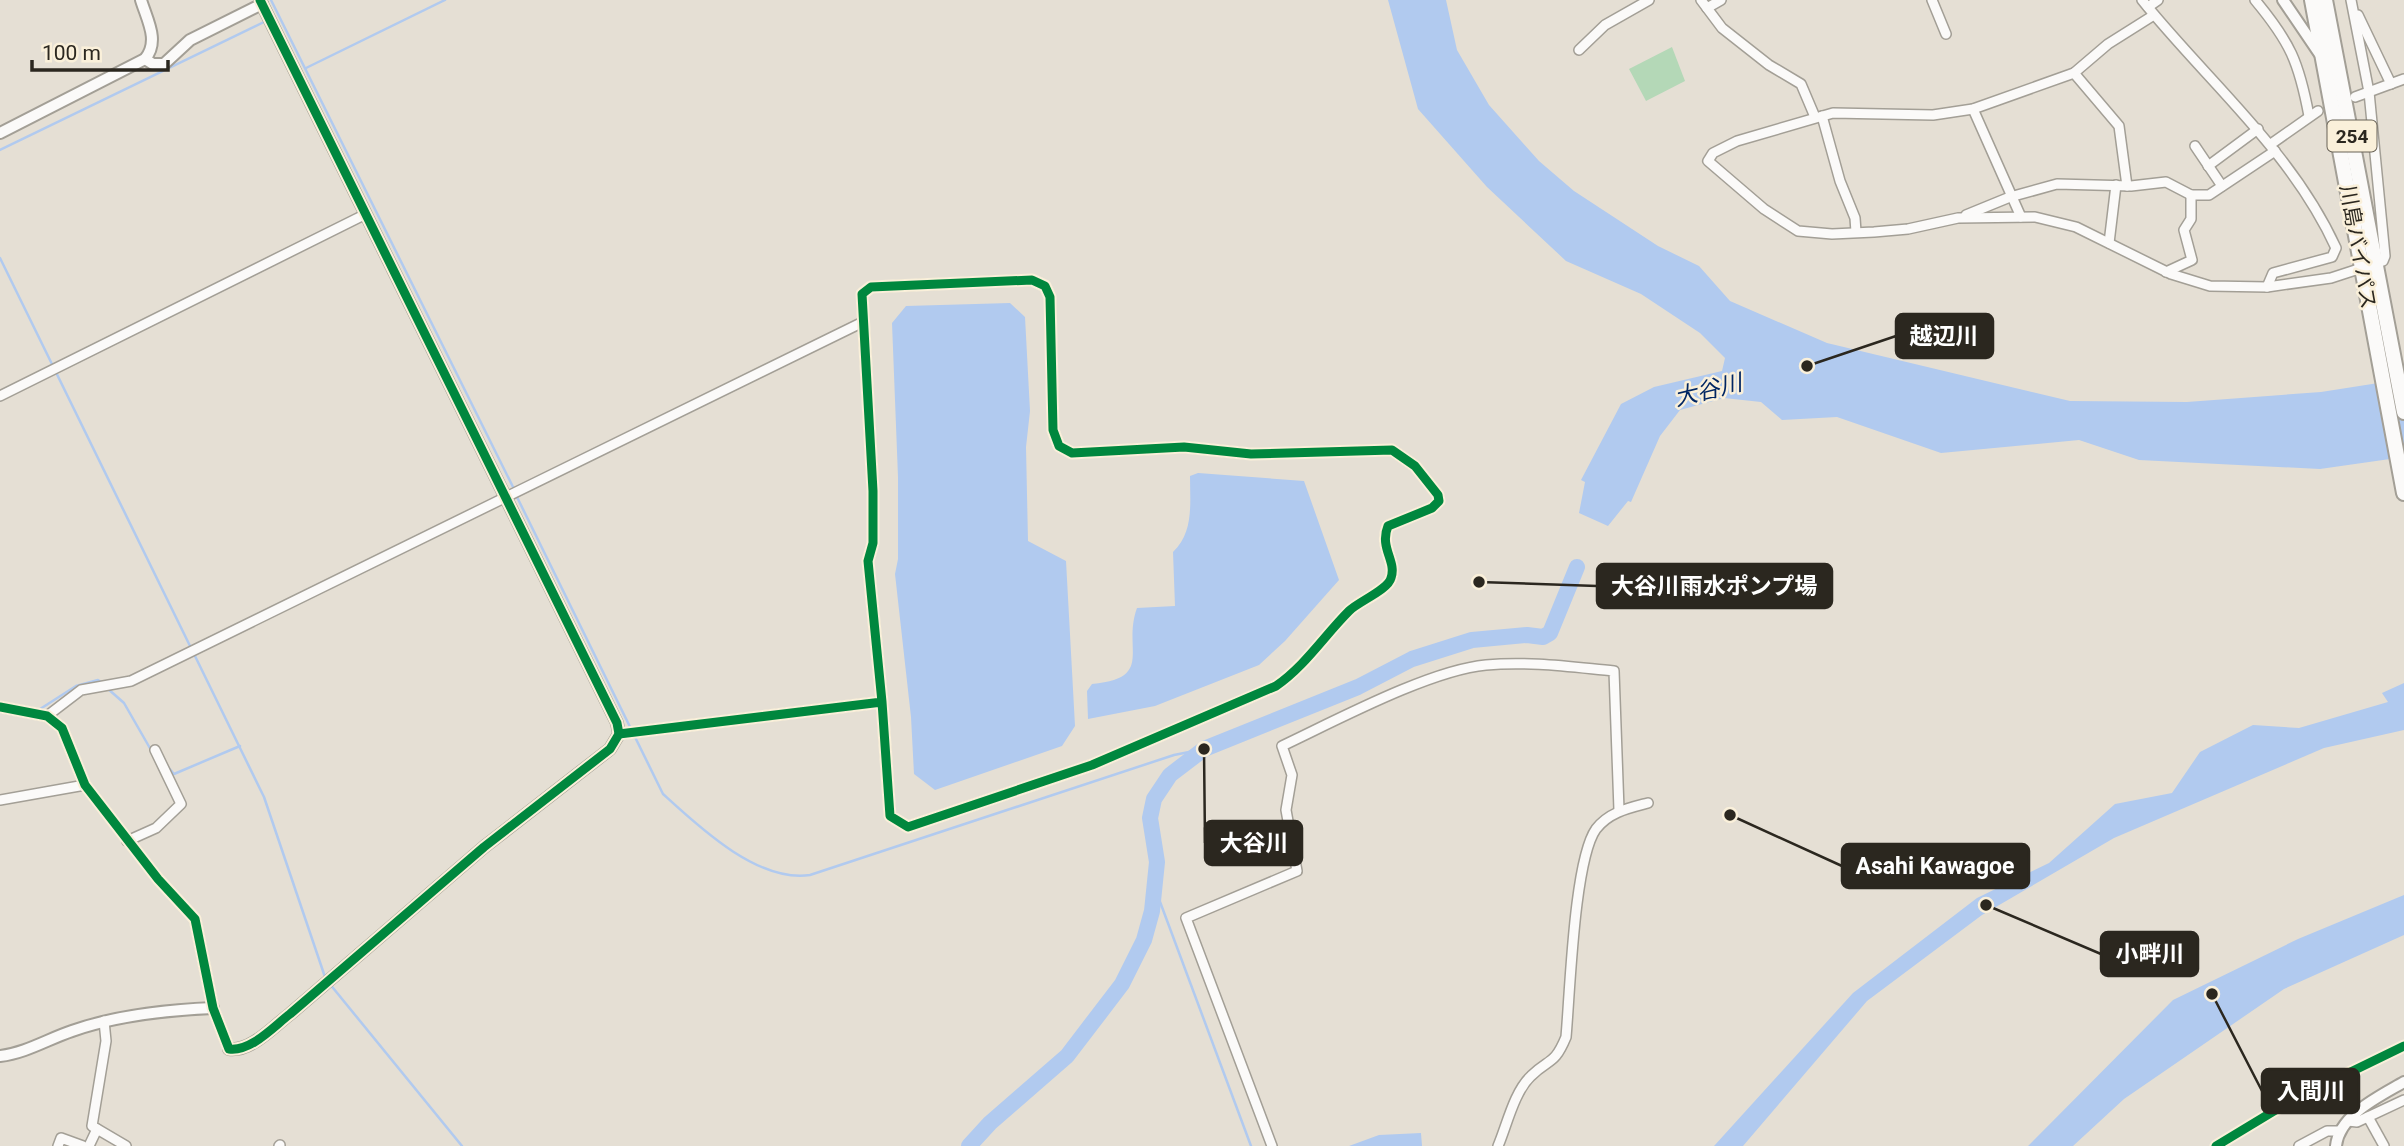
<svg xmlns="http://www.w3.org/2000/svg" width="2404" height="1146" font-family="Roboto,'Noto Sans JP',sans-serif">
<style>
.green{fill:#b4d8b7}
.water{fill:#b1caef}
.lines{fill:none;stroke-linecap:round;stroke-linejoin:round}
.stream{stroke:#b1caef;stroke-width:2.5}
.river{stroke:#b1caef;stroke-width:16}
.minor-casing{stroke:#a39f96;stroke-width:12}
.tertiary-casing{stroke:#a39f96;stroke-width:14}
.trunk-casing{stroke:#a39f96;stroke-width:18}
.minor{stroke:#fbfaf9;stroke-width:9}
.tertiary{stroke:#fbfaf9;stroke-width:10}
.trunk{stroke:#fbfaf9;stroke-width:14}
.cycleway-casing{stroke:#faf0da;stroke-width:13}
.cycleway{stroke:#00873e;stroke-width:9}
.labels{text-anchor:middle;stroke-width:5;stroke-linejoin:round;paint-order:stroke}
.shield{fill:#faf0da;stroke:#696357;stroke-width:2}
.shield-label{font-size:19px;font-weight:bold;fill:#2b271f}
.street-label{font-size:21px;fill:#2b271f;stroke:#faf0da}
.water-label{font-size:23px;font-style:italic;fill:#002663;stroke:#faf0da}
.leader{fill:none;stroke:#2b271f;stroke-width:2.5}
.callout-dot{fill:#2b271f;stroke:#faf0da;stroke-width:2.5}
.callout{fill:#2b271f;stroke:#2b271f;stroke-width:2.5}
.callout-label{font-size:23px;text-anchor:middle;font-weight:bold;fill:#fff}
</style>
<rect width="100%" height="100%" fill="#e5dfd4"/>
<polygon class="green" points="1672,47 1685,81 1646,101 1629,69"/>
<g class="water">
<polygon points="1388,0 1446,0 1457,50 1489,105 1539,161 1574,191 1658,246 1699,266 1730,301 1827,343 2070,401 2187,402 2321,392 2404,379 2404,457 2320,469 2139,460 2079,440 1941,453 1837,417 1782,420 1761,402 1724,398 1680,410 1660,436 1631,502 1628,501 1608,526 1579,513 1585,482 1581,480 1621,404 1654,387 1722,371 1725,358 1700,333 1641,294 1566,261 1487,187 1418,109"/>
<polygon points="1010,303 1025,317 1030,411 1026,447 1028,541 1066,561 1075,726 1062,746 935,790 914,774 911,717 895,574 898,559 898,477 892,323 906,306"/>
<path d="M1198 473 1304 481 1339 580 1285 641 1259 665 1155 706 1088 719 1087 691 1092 684C1155 678 1122 649 1137 608L1175 606 1173 552C1194 532 1190 504 1190 476Z"/>
<polygon points="2404,683 2404,730 2324,748 2114,838 1982,915 1867,1001 1743,1146 1714,1146 1853,993 1977,898 2049,863 2115,804 2172,793 2200,752 2253,725 2299,728 2388,702 2382,693"/>
<polygon points="2404,895 2404,935 2284,989 2124,1099 2073,1146 2028,1146 2173,1000 2298,939"/>
<polygon points="1421,1133 1422,1146 1349,1146 1379,1135"/>
</g>
<g class="lines">
<g class="stream">
<polyline points="271,0 514,489"/>
<polyline points="306,68 445,0"/>
<polyline points="0,150 266,21"/>
<polyline points="0,258 191,648"/>
<path d="M516 495 663 794C699 827 758 883 810 875L1174 755 1204 749"/>
<polyline points="194,654 264,797 325,977"/>
<polyline points="107,688 124,703 151,750"/>
<polyline points="37,711 76,686 98,680 102,683"/>
<polyline points="0,712 28,717"/>
<polyline points="168,767 174,774 240,746"/>
<polyline points="1156,891 1251,1146"/>
<polyline points="329,983 462,1146"/>
</g>
<polyline class="river" points="969,1146 990,1123 1067,1056 1122,984 1144,940 1152,911 1157,862 1150,818 1154,799 1170,775 1204,749 1358,687 1412,659 1472,640 1527,635 1543,637 1550,633 1577,567"/>
<defs>
<g id="minor">
<polyline points="1701,0 1722,28 1769,65 1801,84 1815,117"/>
<polyline points="1932,0 1946,34"/>
<path d="M2142 0C2208 82 2291 150 2336 248L2332 257 2273 273 2267 287"/>
<path d="M2255 0C2290 42 2299 62 2309 116"/>
<polyline points="2148,7 2158,0"/>
<polyline points="1707,8 1721,0"/>
<polyline points="2154,15 2108,44 2074,73 1973,109 1933,115 1833,113 1737,141 1713,153 1708,161 1764,209 1798,231 1832,234 1874,232 1908,229 1958,218 2035,217 2076,227 2171,274 2210,286 2267,287 2331,278 2383,261 2385,256 2369,92 2351,0"/>
<polyline points="2358,15 2391,84"/>
<polyline points="1579,50 1605,25 1649,0"/>
<polyline points="2074,73 2119,126 2127,186"/>
<polyline points="2355,97 2404,79"/>
<polyline points="1973,109 2021,217"/>
<polyline points="1822,116 1840,181 1855,218 1856,232"/>
<polyline points="2271,144 2318,111"/>
<polyline points="2195,146 2222,186"/>
<polyline points="2208,166 2258,129"/>
<polyline points="1966,215 2010,197 2057,184 2131,186 2166,182 2191,195 2209,195 2275,151"/>
<polyline points="2109,243 2116,185"/>
<polyline points="2166,272 2192,260 2184,230 2191,219 2191,195"/>
<polyline points="0,396 366,214"/>
<polyline points="0,707 47,716 62,728 85,785 158,879 195,919 213,1008 229,1049"/>
<polyline points="47,716 81,690 131,681 863,322"/>
<path d="M619 734 882 702 890 816 908 827 1092 765 1276 686C1305 666 1324 636 1349 611 1359 601 1388 590 1391 578 1397 561 1379 548 1388 526L1432 508 1439 501 1438 495 1415 466 1392 450 1251 454 1184 447 1072 453 1059 446 1053 430 1050 297 1045 286 1032 280 871 287 862 294 873 491V543L868 561 882 702"/>
<polyline points="0,800 85,785"/>
<polyline points="127,841 156,828 181,804 155,750"/>
<polyline points="104,1021 106,1041 92,1126 126,1146"/>
<polyline points="2368,1117 2384,1146"/>
<polyline points="2348,1121 2357,1122 2404,1100"/>
<polyline points="58,1146 61,1138 83,1146"/>
<polyline points="89,1146 97,1129"/>
<polyline points="279,1146 280,1145"/>
<path d="M1272 1146 1186 918 1297 871 1286 810 1292 775 1282 746C1335 721 1430 670 1486 665 1529 661 1571 667 1614 671L1619 810"/>
<path d="M1498 1146C1507 1125 1514 1092 1531 1076 1549 1058 1554 1066 1566 1037 1570 993 1574 860 1596 829 1609 812 1629 808 1648 803"/>
<polyline points="2299,1146 2327,1131 2340,1131"/>
</g>
<g id="tertiary">
<polyline points="2283,0 2319,53"/>
<polyline points="145,59 153,64 164,64 190,40 262,4"/>
<path d="M0 133 145 59C160 41 147 20 141 0"/>
<path d="M229 1049C251 1052 274 1026 290 1014L484 847 610 749 619 734 617 723 260 0"/>
<path d="M0 1056C26 1053 48 1039 72 1031 117 1015 166 1010 213 1008"/>
<path d="M2336 1146C2339 1115 2380 1096 2404 1082"/>
</g>
<g id="trunk">
<polyline points="2312,0 2404,493"/>
<polyline points="2325,0 2404,412"/>
</g>
</defs>
<use href="#minor" class="minor-casing"/>
<use href="#tertiary" class="tertiary-casing"/>
<use href="#trunk" class="trunk-casing"/>
<use href="#minor" class="minor"/>
<use href="#tertiary" class="tertiary"/>
<use href="#trunk" class="trunk"/>
<defs>
<g id="cycleway">
<path d="M0 707 47 716 62 728 85 785 158 879 195 919 213 1008 229 1049C251 1052 274 1026 290 1014L484 847 610 749 619 734 617 723 260 0"/>
<path d="M619 734 882 702 890 816 908 827 1092 765 1276 686C1305 666 1324 636 1349 611 1359 601 1388 590 1391 578 1397 561 1379 548 1388 526L1432 508 1439 501 1438 495 1415 466 1392 450 1251 454 1184 447 1072 453 1059 446 1053 430 1050 297 1045 286 1032 280 871 287 862 294 873 491V543L868 561 882 702"/>
<polyline points="2216,1146 2287,1103 2404,1046"/>
</g>
</defs>
<use href="#cycleway" class="cycleway-casing"/>
<use href="#cycleway" class="cycleway"/>
</g>
<g class="labels">
<rect class="shield" x="2327.5" y="120.5" width="49" height="31" rx="5"/>
<g class="shield-label">
<text x="2352" y="143">254</text>
</g>
<g class="street-label">
<text transform="translate(2358 247) rotate(80)" y="7">川島バイパス</text>
</g>
<g class="water-label">
<text transform="translate(1708 390) rotate(-14)" y="8">大谷川</text>
</g>
</g>
<path class="leader" d="M1807 366L1896 336M1479 582L1597 586M1204 749L1205 843M1730 815L1842 866M1986 905L2101 954M2212 994L2262 1091"/>
<g class="callout-dot">
<circle cx="1807" cy="366" r="7"/>
<circle cx="1479" cy="582" r="7"/>
<circle cx="1204" cy="749" r="7"/>
<circle cx="1730" cy="815" r="7"/>
<circle cx="1986" cy="905" r="7"/>
<circle cx="2212" cy="994" r="7"/>
</g>
<g class="callout">
<rect x="1896" y="314" width="97" height="44" rx="7"/>
<rect x="1597" y="564" width="235" height="44" rx="7"/>
<rect x="1205" y="821" width="97" height="44" rx="7"/>
<rect x="1842" y="844" width="187" height="44" rx="7"/>
<rect x="2101" y="932" width="97" height="44" rx="7"/>
<rect x="2262" y="1069" width="97" height="44" rx="7"/>
</g>
<g class="callout-label">
<text x="1944" y="344">越辺川</text>
<text x="1714" y="594">大谷川雨水ポンプ場</text>
<text x="1254" y="851">大谷川</text>
<text x="1935" y="874">Asahi Kawagoe</text>
<text x="2150" y="962">小畔川</text>
<text x="2311" y="1099">入間川</text>
</g>
<path d="M32 60v10h136v-10" fill="none" stroke="#2b271f" stroke-width="3.5"/>
<text x="42" y="60" font-size="21" fill="#2b271f" stroke="#faf0da" stroke-width="5" paint-order="stroke">100 m</text>
</svg>
